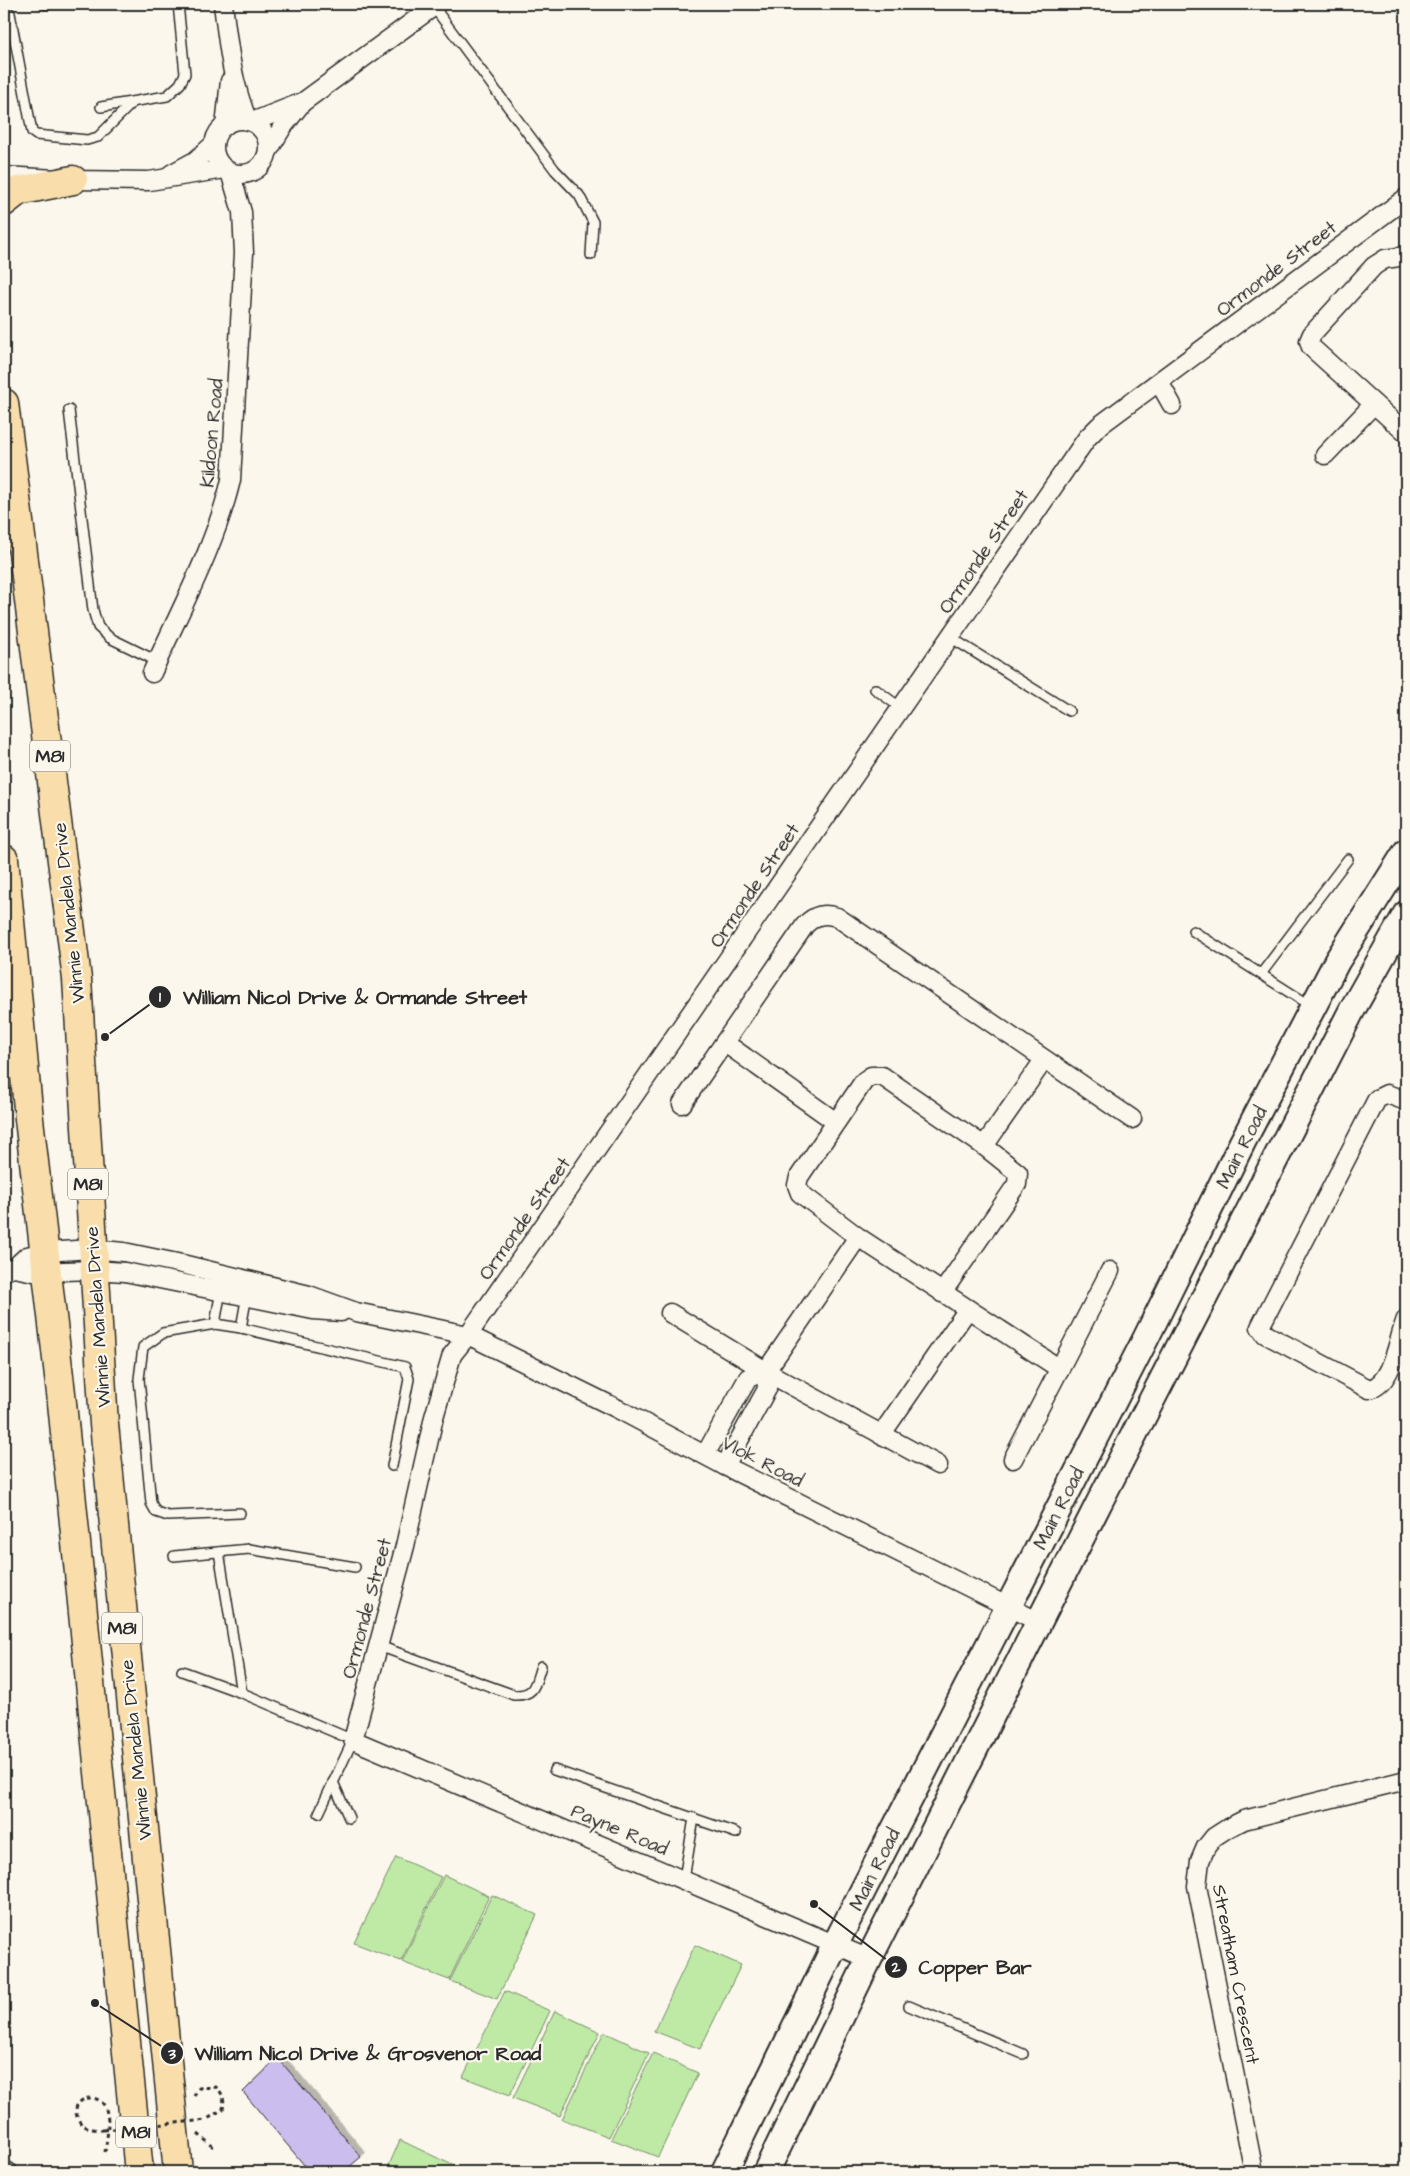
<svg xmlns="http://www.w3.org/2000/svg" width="1410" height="2176" font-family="'Architects Daughter',sans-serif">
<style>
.green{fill:#bfeaa6;stroke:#758a68}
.building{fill:#cbbdee;stroke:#2b2b2b;filter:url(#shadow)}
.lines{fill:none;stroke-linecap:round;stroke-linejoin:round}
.lane-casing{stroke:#2b2b2b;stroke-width:12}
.street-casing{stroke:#2b2b2b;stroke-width:21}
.secondary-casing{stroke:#2b2b2b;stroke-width:29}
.primary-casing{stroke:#2b2b2b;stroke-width:31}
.path{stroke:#2b2b2b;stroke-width:3;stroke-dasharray:4 4;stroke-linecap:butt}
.lane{stroke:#fbf7ec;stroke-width:9}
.street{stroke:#fbf7ec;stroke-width:18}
.secondary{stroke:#fbf7ec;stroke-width:25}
.primary{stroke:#f9deab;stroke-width:28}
.path-bridge{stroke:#2b2b2b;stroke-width:3;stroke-dasharray:4 4;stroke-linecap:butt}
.labels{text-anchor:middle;stroke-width:4.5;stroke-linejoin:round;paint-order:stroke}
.shield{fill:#fbf7ec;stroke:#696865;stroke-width:1}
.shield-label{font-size:18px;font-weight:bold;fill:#2b2b2b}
.street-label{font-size:19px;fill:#2b2b2b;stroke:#fbf7ec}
.leader{fill:none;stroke:#2b2b2b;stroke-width:2}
.callout-dot{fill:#2b2b2b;stroke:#fbf7ec;stroke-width:2}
.mark-label{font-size:15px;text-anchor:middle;font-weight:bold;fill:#fff}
.callout-label{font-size:20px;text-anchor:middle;font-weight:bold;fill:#2b2b2b;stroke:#fbf7ec;stroke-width:4.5;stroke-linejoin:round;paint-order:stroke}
</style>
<defs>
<filter id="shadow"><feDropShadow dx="4.5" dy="-4.5" stdDeviation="0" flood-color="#0004"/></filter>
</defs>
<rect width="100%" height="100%" fill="#fbf7ec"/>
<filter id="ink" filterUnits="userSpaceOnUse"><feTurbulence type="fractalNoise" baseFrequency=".02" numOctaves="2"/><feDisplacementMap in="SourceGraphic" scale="10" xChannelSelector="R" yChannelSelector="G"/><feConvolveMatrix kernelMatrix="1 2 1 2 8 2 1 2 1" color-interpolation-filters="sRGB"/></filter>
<g filter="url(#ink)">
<g class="green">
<polygon points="396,1857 441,1877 401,1961 354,1943"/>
<polygon points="444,1875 489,1896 449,1980 402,1962"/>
<polygon points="492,1895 537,1915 497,1999 450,1981"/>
<polygon points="695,1945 741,1965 700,2049 654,2031"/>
<polygon points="505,1991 550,2011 510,2095 463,2077"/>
<polygon points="555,2011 600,2032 560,2116 513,2098"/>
<polygon points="604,2032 649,2053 609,2137 562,2119"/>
<polygon points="653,2053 698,2073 658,2157 611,2139"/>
<polygon points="400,2140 467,2172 386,2172"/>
</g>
<polygon class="building" points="278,2058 361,2157 343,2172 310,2172 243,2092"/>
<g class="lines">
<defs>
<g id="lane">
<polyline points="44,4 50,4"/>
<polyline points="433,6 555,170 579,195 593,222 591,255"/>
<polyline points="10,13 32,132 36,135 87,140 98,137 133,102"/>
<polyline points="101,107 167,96 180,84 185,74 178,4"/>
<polyline points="69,410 93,610 98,627 110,638 157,661"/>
<polyline points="950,637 1069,711"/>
<polyline points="875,689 901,708"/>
<polyline points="1193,931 1311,1006"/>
<polyline points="1261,974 1348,859"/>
<polyline points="215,1324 221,1290"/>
<polyline points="241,1328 247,1295"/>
<polyline points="240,1513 168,1516 156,1512 151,1503 139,1379 143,1347 163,1333 215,1324 241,1328 405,1367 409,1379 392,1466"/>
<polyline points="219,1552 242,1693"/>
<polyline points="174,1556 249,1549 355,1567"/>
<path d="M379 1646 514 1695C536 1696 535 1683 541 1666"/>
<polyline points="182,1671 242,1693 353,1740 319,1813"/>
<polyline points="554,1770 736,1833"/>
<polyline points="333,1782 349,1818"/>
<polyline points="684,1879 694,1818"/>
<polyline points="909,2006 1023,2054"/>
</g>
<g id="street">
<path d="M223 4C228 44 232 83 248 121"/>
<circle cx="241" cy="147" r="27"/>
<polyline points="252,122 303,102 437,4"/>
<polyline points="225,126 230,81"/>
<polyline points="268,151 282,128 301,104"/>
<polyline points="171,174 195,161 214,144"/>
<polyline points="4,176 73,180 149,181 225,169"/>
<polyline points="1406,256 1385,259 1374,266 1312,334 1309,341 1311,347 1406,433"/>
<polyline points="1159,382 1172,405"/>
<polyline points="1325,455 1374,404"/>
<path d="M152 673C180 610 215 547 231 480L244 253 242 212 230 172"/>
<polyline points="725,1043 836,1122"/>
<path d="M1406 1101 1387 1094 1377 1099 1260 1327 1265 1334 1369 1389C1393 1385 1398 1338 1406 1319"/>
<path d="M682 1104 805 925C815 915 823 913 837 917L1132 1119"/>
<polyline points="984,1146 1044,1060"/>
<polyline points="14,1268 27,1256 45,1252 92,1249 124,1252 182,1264 309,1295 356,1312 468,1335 618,1409 725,1466 1039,1622"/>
<polyline points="7,1270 14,1268 34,1272 94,1270 125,1272 313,1310 341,1312"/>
<polyline points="942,1293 1017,1184 1018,1173 984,1146 882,1076 871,1076 864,1081 799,1177 797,1185 800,1193 858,1237 1060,1369"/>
<polyline points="670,1313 774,1376 938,1465"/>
<polyline points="881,1435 968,1309"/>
<polyline points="705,1455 748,1378 766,1371 858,1237"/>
<polyline points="1013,1459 1110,1271"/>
<polyline points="725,1466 767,1389 766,1371"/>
<polyline points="869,1959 353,1740 405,1546 434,1417 452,1355 468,1335 635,1094 1087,438 1099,426 1406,198"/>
<polyline points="4,2170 8,2172"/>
<polyline points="1254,2172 1197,1886 1200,1861 1206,1847 1214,1837 1228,1828 1244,1820 1406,1780"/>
</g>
<g id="secondary">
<polyline points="724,2172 836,1943 1146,1338 1242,1143 1337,961 1406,852"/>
<polyline points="766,2172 869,1959 1101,1499 1352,1010 1406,914"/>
</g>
<g id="primary">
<polyline points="4,202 18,191 73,180"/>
<polyline points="4,403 77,979 104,1424 178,2172"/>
<polyline points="4,859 29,1119 61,1393 139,2172"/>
</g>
</defs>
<use href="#lane" class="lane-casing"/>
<use href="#street" class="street-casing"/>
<use href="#secondary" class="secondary-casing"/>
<use href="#primary" class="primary-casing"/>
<g class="path">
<path d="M194 2096 199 2088 216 2087C223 2094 225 2099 223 2109L206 2120"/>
<path d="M104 2130C90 2130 76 2126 76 2110 76 2106 78 2103 81 2101 85 2098 88 2098 92 2098 115 2100 107 2137 105 2152"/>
<polyline points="198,2134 216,2149"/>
</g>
<use href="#lane" class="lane"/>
<use href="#street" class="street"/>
<use href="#secondary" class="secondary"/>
<use href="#primary" class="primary"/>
<polyline class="path-bridge" points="104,2130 206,2120"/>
</g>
</g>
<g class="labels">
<g class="shield">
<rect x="30" y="740.5" width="40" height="31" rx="4"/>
<rect x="68" y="1168.5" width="40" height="31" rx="4"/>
<rect x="102" y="1612.5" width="40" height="31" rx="4"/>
<rect x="116" y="2116.5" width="40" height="31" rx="4"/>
</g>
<g class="shield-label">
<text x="50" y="762">M81</text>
<text x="88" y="1190">M81</text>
<text x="122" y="1634">M81</text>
<text x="136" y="2138">M81</text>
</g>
<g class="street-label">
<text transform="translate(1276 268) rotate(-37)" y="7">Ormonde Street</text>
<text transform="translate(211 433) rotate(-85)" y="7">Kildoon Road</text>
<text transform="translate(983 551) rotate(-56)" y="7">Ormonde Street</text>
<text transform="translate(754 885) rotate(-56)" y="7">Ormonde Street</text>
<text transform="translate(68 913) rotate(-96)" y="7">Winnie Mandela Drive</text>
<text transform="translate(1241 1147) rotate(-63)" y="7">Main Road</text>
<text transform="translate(524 1218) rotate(-55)" y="7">Ormonde Street</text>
<text transform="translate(97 1317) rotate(-94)" y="7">Winnie Mandela Drive</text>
<text transform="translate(763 1461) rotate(27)" y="7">Vlok Road</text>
<text transform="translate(1058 1508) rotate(-63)" y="7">Main Road</text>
<text transform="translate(366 1608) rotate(-75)" y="7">Ormonde Street</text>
<text transform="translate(135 1750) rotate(-96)" y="7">Winnie Mandela Drive</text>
<text transform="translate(620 1829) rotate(23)" y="7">Payne Road</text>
<text transform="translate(874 1869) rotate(-63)" y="7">Main Road</text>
<text transform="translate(1237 1974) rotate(79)" y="7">Streatham Crescent</text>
</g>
</g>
<path class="leader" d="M105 1037L160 997M814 1904L896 1967M95 2003L172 2053"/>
<g class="callout-dot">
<circle cx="105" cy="1037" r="5"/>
<circle cx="814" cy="1904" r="5"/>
<circle cx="95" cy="2003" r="5"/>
<circle cx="160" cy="997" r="12"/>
<circle cx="896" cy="1967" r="12"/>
<circle cx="172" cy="2053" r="12"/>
</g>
<g class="mark-label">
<text x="160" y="1002">1</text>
<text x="896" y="1972">2</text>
<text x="172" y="2059">3</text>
</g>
<g class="callout-label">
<text x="355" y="1004">William Nicol Drive &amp; Ormande Street</text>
<text x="975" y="1974">Copper Bar</text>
<text x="368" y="2060">William Nicol Drive &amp; Grosvenor Road</text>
</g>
<rect width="1410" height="2176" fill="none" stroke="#fbf7ec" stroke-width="20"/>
<rect x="10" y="10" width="1390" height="2156" fill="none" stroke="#2b2b2b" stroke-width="2" filter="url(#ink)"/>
</svg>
